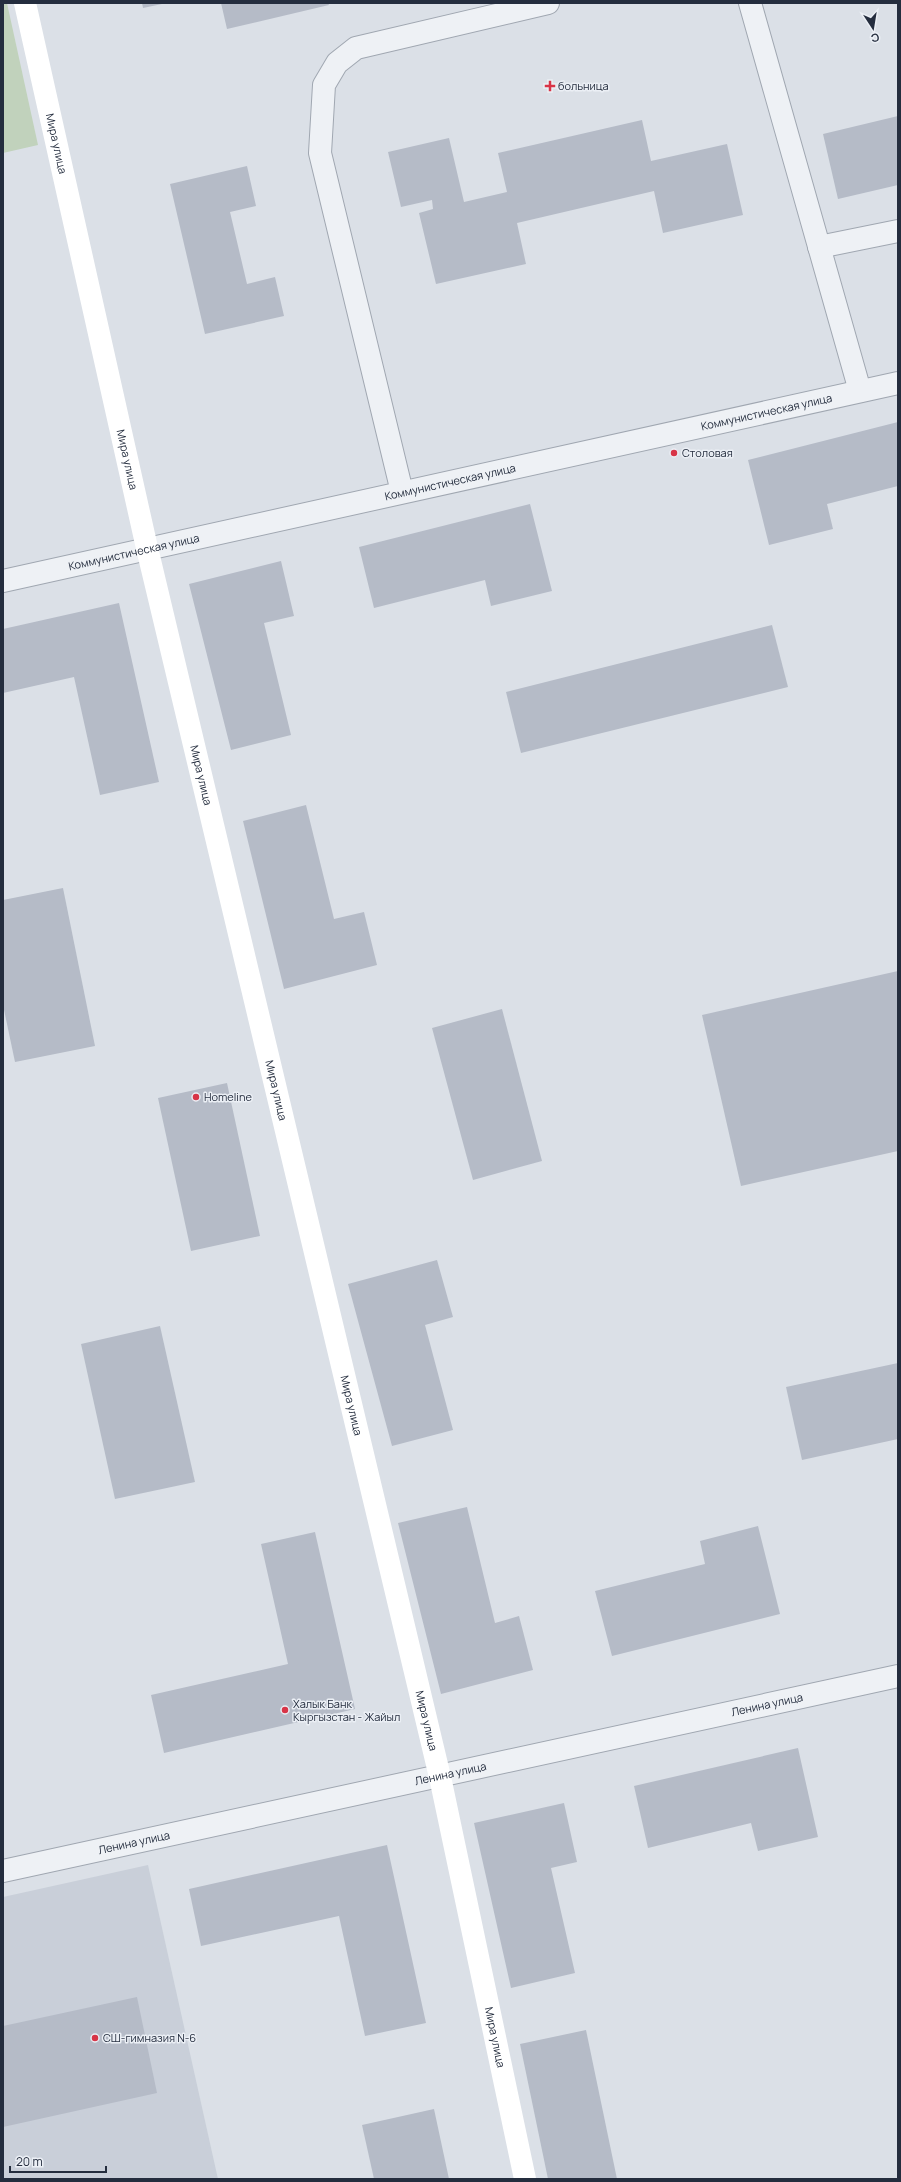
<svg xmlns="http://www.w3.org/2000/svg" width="901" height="2182" font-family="Manrope,sans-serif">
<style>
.built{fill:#c9cfd9}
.green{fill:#c1d2bc}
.building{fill:#b5bbc7}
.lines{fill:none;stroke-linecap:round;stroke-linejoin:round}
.street-casing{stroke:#a0a7b1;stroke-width:24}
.street{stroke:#eef1f5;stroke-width:22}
.secondary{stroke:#fff;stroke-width:22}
.poi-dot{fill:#d83447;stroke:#ebeff5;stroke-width:1.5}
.labels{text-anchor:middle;stroke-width:3;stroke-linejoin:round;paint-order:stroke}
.poi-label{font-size:11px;fill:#242d3e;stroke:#ebeff5;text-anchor:start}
.street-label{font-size:11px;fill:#242d3e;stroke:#ebeff5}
</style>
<rect width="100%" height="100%" fill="#dbe0e7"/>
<polygon class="built" points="148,1865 218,2179 3,2179 3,1897"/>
<polygon class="green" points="3,3 7,3 38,145 3,153"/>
<g class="building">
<polygon points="142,3 162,3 162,4 143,8"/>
<polygon points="221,3 328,3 329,5 227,29"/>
<polygon points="898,116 898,185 838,199 823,134"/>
<polygon points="642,120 651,161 727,144 743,215 663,233 654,191 517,223 526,264 436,284 419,213 433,209 432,200 401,207 388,152 449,138 464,202 507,192 498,153"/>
<polygon points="247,166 256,206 230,212 247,284 275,277 284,316 205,334 170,184"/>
<polygon points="898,422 898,486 827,504 833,529 769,545 748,460"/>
<polygon points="530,504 552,591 491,606 485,580 374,608 359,547"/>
<polygon points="281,561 294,616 264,623 291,735 231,750 189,584"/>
<polygon points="119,603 159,782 100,795 74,677 3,693 3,629"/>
<polygon points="772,625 788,687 521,753 506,692"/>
<polygon points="306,805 334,919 364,912 377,965 284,989 243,821"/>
<polygon points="63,888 95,1046 15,1062 3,1005 3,900"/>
<polygon points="898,971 898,1151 741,1186 702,1015"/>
<polygon points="502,1009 542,1161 473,1180 432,1028"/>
<polygon points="227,1083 260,1236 191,1251 158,1098"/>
<polygon points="437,1260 453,1317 425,1325 453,1430 392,1446 348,1284"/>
<polygon points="160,1326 195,1482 115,1499 81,1344"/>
<polygon points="898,1363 898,1439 802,1460 786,1387"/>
<polygon points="467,1507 495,1623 519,1616 533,1670 441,1694 398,1523"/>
<polygon points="758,1526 780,1614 612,1656 595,1591 705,1564 700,1541"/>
<polygon points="315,1532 355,1709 164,1753 151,1695 288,1664 261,1544"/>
<polygon points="798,1748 818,1837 758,1851 751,1823 648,1848 634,1786"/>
<polygon points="564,1803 577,1862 551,1868 575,1973 511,1988 474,1823"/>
<polygon points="387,1845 426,2023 365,2036 339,1916 201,1946 189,1889"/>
<polygon points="137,1997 157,2093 3,2127 3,2026"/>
<polygon points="586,2030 617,2179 548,2179 520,2044"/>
<polygon points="434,2109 449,2179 374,2179 362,2125"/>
</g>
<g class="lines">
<defs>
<g id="street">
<polyline points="750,3 860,391"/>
<polyline points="819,247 898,231"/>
<polyline points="402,492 320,153 324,85 337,63 356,48 548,3"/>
<path id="s1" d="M3 581 898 383"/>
<path id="s2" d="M3 1871 898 1676"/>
</g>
</defs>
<use href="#street" class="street-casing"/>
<use href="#street" class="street"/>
<path class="secondary" id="s3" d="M25 3 147 548 440 1777 525 2179"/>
</g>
<g class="poi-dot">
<path d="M548 80h4v4h4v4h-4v4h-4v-4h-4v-4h4z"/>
<circle cx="674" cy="453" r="4"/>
<circle cx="196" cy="1097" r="4"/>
<circle cx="285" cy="1710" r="4"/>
<circle cx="95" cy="2038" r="4"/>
</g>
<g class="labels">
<g class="poi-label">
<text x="558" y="90">больница</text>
<text x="682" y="457">Столовая</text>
<text x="204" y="1101">Homeline</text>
<text x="293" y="1708">Халык Банк<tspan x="293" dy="13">Кыргызстан - Жайыл</tspan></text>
<text x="103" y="2042">СШ-гимназия N-6</text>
</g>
<g class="street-label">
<text dy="4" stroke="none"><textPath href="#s3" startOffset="144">Мира улица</textPath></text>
<text dy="4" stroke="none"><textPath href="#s1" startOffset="782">Коммунистическая улица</textPath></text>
<text dy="4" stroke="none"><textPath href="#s3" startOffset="468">Мира улица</textPath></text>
<text dy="4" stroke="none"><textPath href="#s1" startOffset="458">Коммунистическая улица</textPath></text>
<text dy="4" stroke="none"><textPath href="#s1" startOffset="134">Коммунистическая улица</textPath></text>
<text dy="4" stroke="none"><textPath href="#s3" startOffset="792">Мира улица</textPath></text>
<text dy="4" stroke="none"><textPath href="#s3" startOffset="1116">Мира улица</textPath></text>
<text dy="4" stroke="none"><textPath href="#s3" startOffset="1440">Мира улица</textPath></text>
<text dy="4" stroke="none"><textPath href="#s2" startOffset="782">Ленина улица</textPath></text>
<text dy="4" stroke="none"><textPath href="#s3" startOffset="1764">Мира улица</textPath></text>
<text dy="4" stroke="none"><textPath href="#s2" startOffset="458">Ленина улица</textPath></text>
<text dy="4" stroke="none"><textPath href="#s2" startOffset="134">Ленина улица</textPath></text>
<text dy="4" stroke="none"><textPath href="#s3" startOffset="2088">Мира улица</textPath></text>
</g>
</g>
<rect width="901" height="2182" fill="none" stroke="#242d3e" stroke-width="8"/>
<g transform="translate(873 28) rotate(168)" stroke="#ebeff5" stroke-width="3" paint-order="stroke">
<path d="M0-3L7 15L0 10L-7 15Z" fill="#242d3e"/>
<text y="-6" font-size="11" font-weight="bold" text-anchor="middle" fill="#242d3e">С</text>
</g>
<path d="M10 2166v6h96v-6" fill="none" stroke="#242d3e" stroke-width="2"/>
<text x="16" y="2166" font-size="12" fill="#242d3e" stroke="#ebeff5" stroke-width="3" paint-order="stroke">20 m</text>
</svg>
